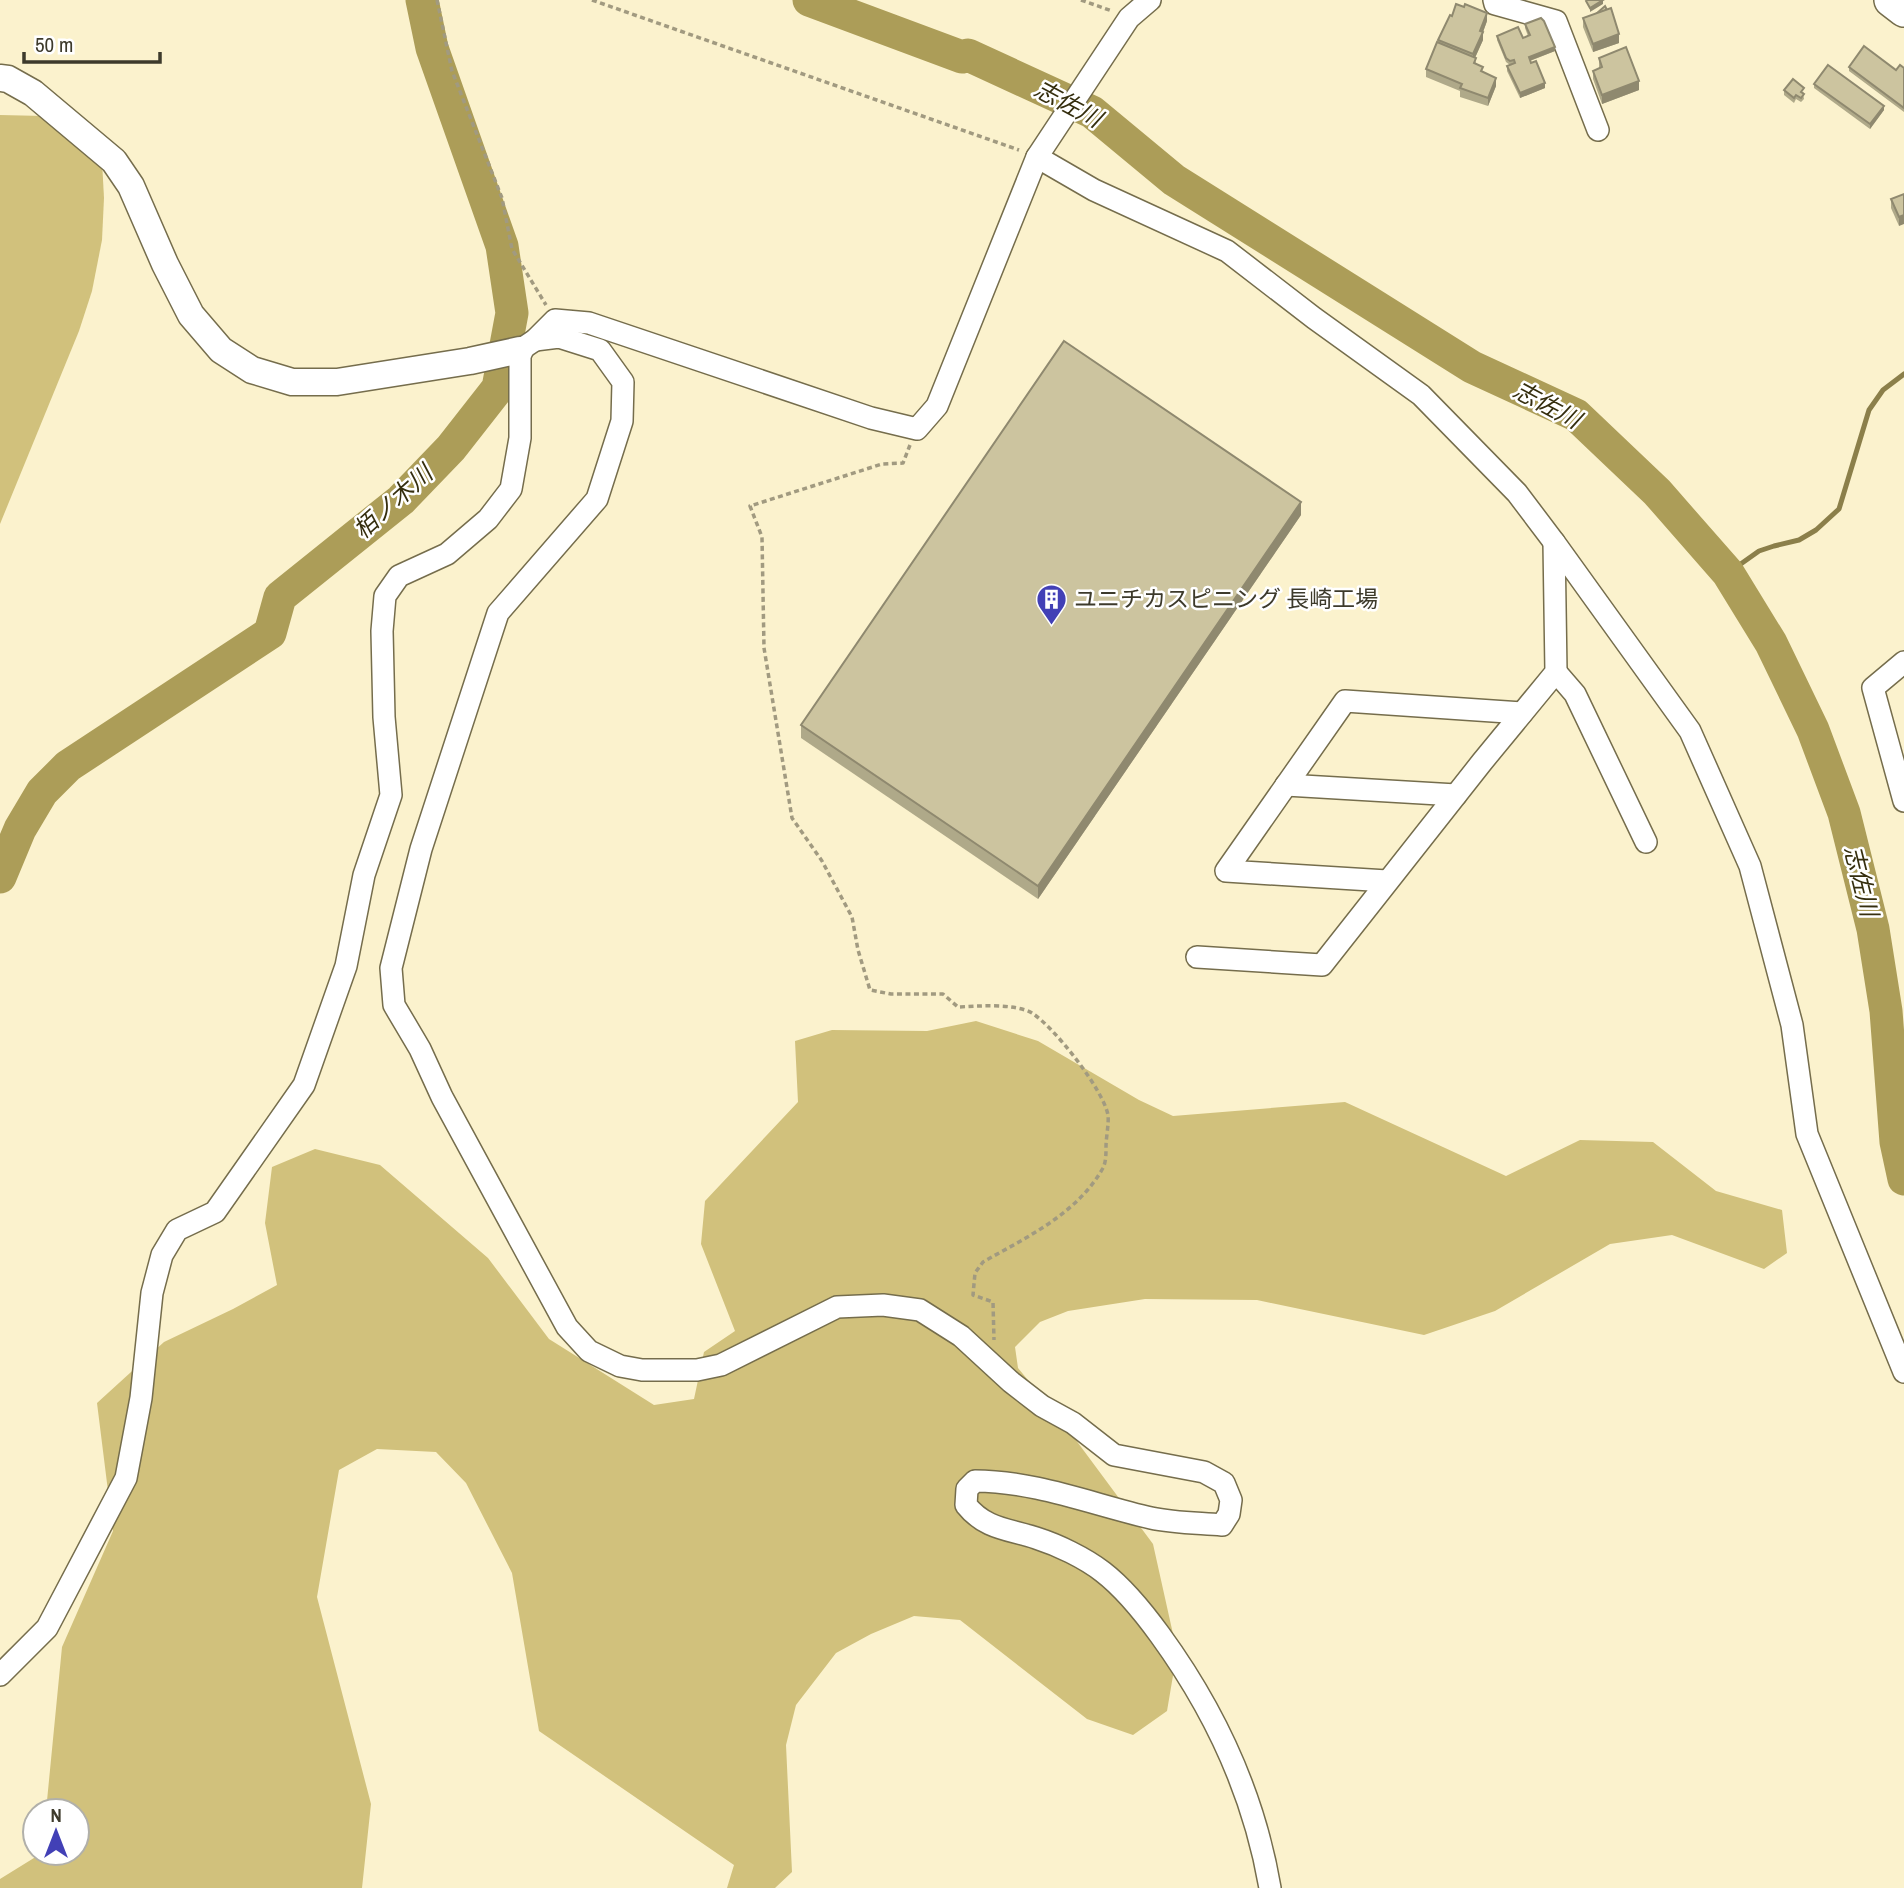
<svg xmlns="http://www.w3.org/2000/svg" width="1904" height="1888" font-family="'Archivo Narrow','Noto Sans JP',sans-serif">
<style>
.forest{fill:#d1c17c}
.lines{fill:none;stroke-linecap:round;stroke-linejoin:round}
.stream{stroke:#8b7f4a;stroke-width:5}
.river{stroke:#ac9d58;stroke-width:33}
.minor-casing{stroke:#756d4c;stroke-width:24}
.tertiary-casing{stroke:#756d4c;stroke-width:29}
.primary-casing{stroke:#756d4c;stroke-width:36}
.path{stroke:#a19a80;stroke-width:3.5;stroke-dasharray:5 3.5;stroke-linecap:butt}
.minor{stroke:#fff;stroke-width:21}
.tertiary{stroke:#fff;stroke-width:26}
.primary{stroke:#fff;stroke-width:33}
.wall{fill:#afa989}
.shaded-wall{fill:#8f896f}
.building{fill:#ccc49f;stroke:#8f896f;stroke-width:2}
.labels{text-anchor:middle;stroke-width:5;stroke-linejoin:round;paint-order:stroke}
.poi-label{font-size:23px;fill:#3d3a2b;stroke:#fff;text-anchor:start}
.water-label{font-size:24px;font-style:italic;fill:#352e0e;stroke:#fff}
</style>
<rect width="100%" height="100%" fill="#fbf2cd"/>
<g class="forest">
<polygon points="0,115 44,116 102,161 104,198 102,240 92,291 79,331 0,524"/>
<polygon points="976,1021 1038,1041 1139,1100 1173,1116 1345,1102 1506,1176 1580,1140 1653,1142 1716,1191 1782,1210 1787,1253 1764,1269 1672,1235 1610,1244 1495,1311 1424,1335 1257,1300 1145,1299 1068,1311 1040,1322 1015,1347 1018,1368 1064,1424 1153,1544 1177,1652 1167,1711 1133,1735 1087,1719 960,1620 914,1616 871,1634 836,1653 796,1705 786,1745 792,1872 775,1888 727,1888 734,1865 539,1731 512,1573 466,1483 436,1452 377,1449 339,1470 317,1597 371,1804 362,1888 0,1888 0,1879 42,1853 77,1853 77,1811 46,1811 62,1647 113,1531 97,1403 164,1342 233,1309 277,1285 265,1223 272,1167 315,1149 380,1165 488,1258 549,1339 654,1405 694,1399 704,1352 735,1331 701,1244 705,1201 798,1102 795,1041 832,1030 927,1031"/>
</g>
<g class="lines">
<polyline class="stream" points="1728,573 1759,551 1774,546 1799,540 1816,530 1839,509 1869,410 1883,390 1904,374"/>
<g class="river">
<polyline points="809,0 962,57 968,55 1092,112 1174,180 1472,367 1576,415 1657,492 1728,573 1771,643 1813,730 1844,813 1873,929 1886,1011 1896,1142 1904,1179"/>
<polyline points="0,877 20,829 42,792 68,766 270,633 280,597 401,500 451,448 498,388 512,313 502,246 432,48 422,0"/>
</g>
<defs>
<g id="minor">
<polyline points="1494,0 1495,4 1556,21 1598,130"/>
<polyline points="1037,157 1094,190 1227,251 1314,318 1421,395 1517,493 1554,542 1690,731 1750,866 1792,1025 1807,1134 1904,1372"/>
<path d="M535 340 559 337 600 350 623 382 622 421 597 499 498 613 421 849 391 968 394 1005 420 1049 442 1097 567 1327 589 1351 620 1366 642 1370H697L721 1365 837 1307 883 1305 920 1310 961 1336 1011 1382 1042 1406 1073 1423 1114 1455 1204 1472 1224 1483 1231 1500 1229 1514 1222 1525C1199 1523 1174 1523 1151 1518 1094 1505 1035 1481 975 1481L967 1489 966 1505C985 1529 1008 1529 1036 1538 1058 1545 1085 1558 1103 1572 1125 1589 1144 1613 1160 1635 1216 1712 1254 1794 1270 1888"/>
<polyline points="1904,662 1873,688 1904,801"/>
<polyline points="1556,672 1575,694 1646,842"/>
<polyline points="1286,785 1456,795"/>
<polyline points="1387,881 1226,871 1345,701 1522,713"/>
<polyline points="1197,957 1322,965 1482,762 1556,672 1554,542"/>
<polyline points="0,1675 47,1628 126,1478 141,1398 152,1293 162,1255 177,1230 215,1212 304,1085 346,966 364,875 391,795 384,717 382,631 385,596 399,576 447,554 488,519 511,489 520,438 520,350 535,340 555,320 589,323 871,418 917,429 937,406 1037,157 1129,18 1150,0"/>
</g>
<polyline id="tertiary" points="0,78 8,79 33,93 114,161 131,186 165,264 191,315 221,350 252,370 292,382 337,382 470,361 520,350"/>
<polyline id="primary" points="1891,0 1904,10"/>
</defs>
<use href="#minor" class="minor-casing"/>
<use href="#tertiary" class="tertiary-casing"/>
<use href="#primary" class="primary-casing"/>
<g class="path">
<polyline points="437,0 452,71 502,198 512,249 546,305"/>
<polyline points="592,0 1019,150"/>
<polyline points="1081,0 1112,11"/>
<path d="M910 445 903 463 882 464 750 506 762 537 764 648 792 818 822 861 852 917 858 950 870 990 891 994H943L958 1007C978 1006 1014 1003 1032 1013 1054 1027 1103 1089 1108 1115 1109 1124 1106 1137 1106 1147 1106 1154 1106 1162 1103 1168 1077 1214 1027 1237 983 1262L975 1273 973 1295 993 1302 994 1340"/>
</g>
<use href="#minor" class="minor"/>
<use href="#tertiary" class="tertiary"/>
<use href="#primary" class="primary"/>
</g>
<g class="wall">
<polygon points="1583,18 1619,43 1593,52 1583,27"/>
<polygon points="1487,21 1483,32 1483,40 1475,58 1476,64 1496,86 1488,106 1460,97 1460,91 1426,77 1426,69 1438,40"/>
<polygon points="1525,24 1555,51 1530,61 1545,88 1520,98 1507,71 1507,66 1510,65 1506,62 1497,40 1497,36 1523,38 1528,36 1525,28"/>
<polygon points="1599,58 1639,90 1602,104 1593,79 1593,71 1599,68"/>
<polygon points="1849,67 1896,70 1904,68 1904,112 1849,71"/>
<polygon points="1814,84 1884,110 1870,129 1814,88"/>
<polygon points="1784,90 1804,92 1803,93 1804,99 1801,102 1796,99 1794,103 1784,95"/>
<polygon points="1904,194 1899,226 1891,208 1891,199"/>
<polygon points="1301,515 1038,899 801,738 801,725"/>
</g>
<g class="shaded-wall">
<polygon points="1603,0 1603,4 1590,12 1590,8"/>
<polygon points="1487,13 1487,21 1483,32 1483,40 1473,62 1473,54"/>
<polygon points="1619,34 1619,43 1593,52 1593,44"/>
<polygon points="1555,47 1555,51 1529,61 1529,57"/>
<polygon points="1496,78 1496,86 1488,106 1488,98"/>
<polygon points="1639,81 1639,90 1602,104 1602,95"/>
<polygon points="1545,83 1545,88 1520,98 1520,93"/>
<polygon points="1884,106 1884,110 1870,129 1870,124"/>
<polygon points="1904,215 1904,224 1899,226 1899,217"/>
<polygon points="1301,502 1301,515 1038,899 1038,886"/>
</g>
<g class="building">
<polygon points="1587,0 1603,0 1590,8 1586,1"/>
<polygon points="1456,4 1464,7 1465,4 1487,13 1480,31 1483,32 1473,54 1438,40 1450,15 1452,16"/>
<polygon points="1605,6 1607,10 1596,14"/>
<polygon points="1611,8 1619,34 1593,44 1583,18"/>
<polygon points="1541,18 1544,21 1555,47 1529,57 1531,63 1536,61 1545,83 1520,93 1507,66 1515,63 1514,60 1510,61 1506,58 1497,36 1518,27 1523,38 1530,35 1525,24"/>
<polygon points="1437,42 1476,58 1474,63 1483,67 1481,71 1496,78 1488,98 1460,88 1462,84 1426,69"/>
<polygon points="1864,46 1896,70 1900,65 1904,68 1904,108 1849,67"/>
<polygon points="1626,47 1639,81 1602,95 1593,71 1602,67 1599,58"/>
<polygon points="1828,65 1884,106 1870,124 1814,84"/>
<polygon points="1793,79 1804,88 1801,92 1804,94 1801,98 1796,95 1794,98 1784,90"/>
<polygon points="1904,194 1904,215 1899,217 1891,199"/>
<polygon points="1064,341 1301,502 1038,886 801,725"/>
</g>
<defs>
<symbol id="building-pin" viewBox="-11 -11 22 30"><path d="M0 17L-7.5 6A9.5 9.5 0 1 1 7.5 6Z" fill="#4240b6" stroke="#fff"/><path d="M-4-6H4V6H1V3H-1V6H-4ZM-2.5-4.3h1.7v1.8h-1.7ZM.8-4.3h1.7v1.8H.8ZM-2.5-1h1.7V.8h-1.7ZM.8-1h1.7V.8H.8Z" fill="#fff"/></symbol>
</defs>
<g fill-rule="evenodd">
<use href="#building-pin" x="1034" y="582" width="35" height="47"/>
</g>
<g class="labels">
<g class="poi-label">
<text x="1074" y="607">ユニチカスピニング 長崎工場</text>
</g>
<g class="water-label">
<text transform="translate(1068 104) rotate(28)" y="8">志佐川</text>
<text transform="translate(1547 405) rotate(28)" y="8">志佐川</text>
<text transform="translate(393 502) rotate(-42)" y="8">栢ノ木川</text>
<text transform="translate(1861 881) rotate(76)" y="8">志佐川</text>
</g>
</g>
<g transform="translate(56 1832)"><circle r="33" fill="#ffffff" stroke="#b1b0aa" stroke-width="2"/>
<path d="M0-5L12 26L0 18L-12 26Z" fill="#4240b6"/>
<text y="-10" font-size="19" font-weight="bold" text-anchor="middle" fill="#3d3a2b">N</text>
</g>
<path d="M24 52v10h136v-10" fill="none" stroke="#3d3a2b" stroke-width="3.5"/>
<text x="35" y="52" font-size="21" fill="#3d3a2b" stroke="#ffffff" stroke-width="5" paint-order="stroke">50 m</text>
</svg>
